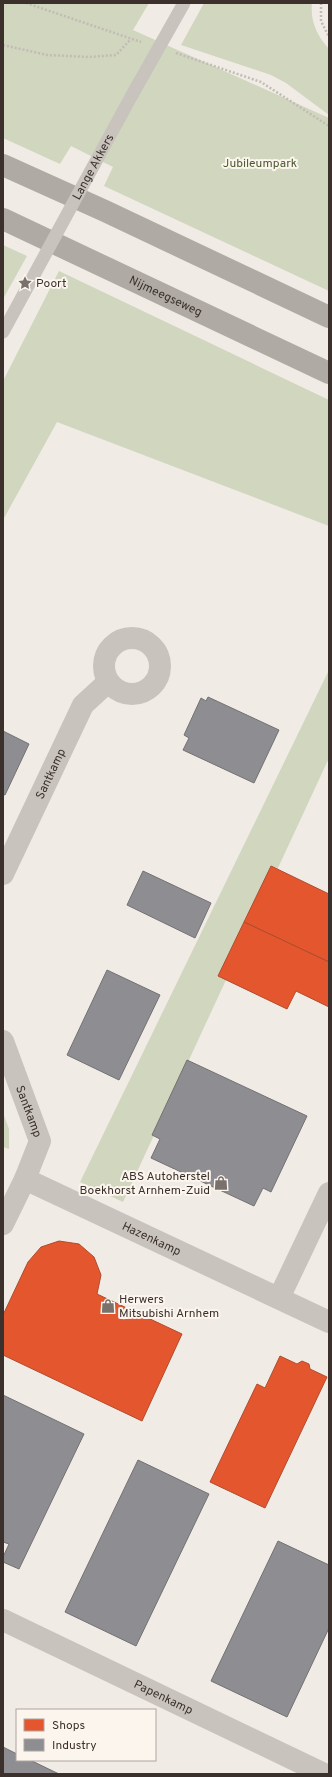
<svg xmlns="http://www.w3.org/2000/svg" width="332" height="1777" font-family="Overpass,sans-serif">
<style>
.green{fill:#d1d6bf}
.shops{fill:#e4572e;stroke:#b14b2d}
.industry{fill:#8d8d92;stroke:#747173}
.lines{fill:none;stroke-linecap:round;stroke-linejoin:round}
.path{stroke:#c2bbb6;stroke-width:2.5;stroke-dasharray:2 2;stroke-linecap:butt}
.lane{stroke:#c9c3be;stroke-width:13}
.street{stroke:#c9c3be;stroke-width:22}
.highway{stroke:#afaaa4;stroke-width:22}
.lane-bridge{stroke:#c9c3be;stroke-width:13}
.labels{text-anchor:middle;stroke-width:4;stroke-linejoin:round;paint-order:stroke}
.park-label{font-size:12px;fill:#4a5a2e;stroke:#fbf5ee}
.street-label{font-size:12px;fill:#3b302b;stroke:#fbf5ee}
.poi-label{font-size:12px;fill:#3b302b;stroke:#fbf5ee;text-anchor:start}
</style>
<rect width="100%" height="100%" fill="#f0ebe5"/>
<g class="green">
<polygon points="3,3 149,3 133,30 329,118 329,291 104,186 113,167 71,146 60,164 3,138"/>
<path d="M204 3H312C310 21 317 36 329 49V115L286 83 271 75 181 45Z"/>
<polygon points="3,245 27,256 3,299"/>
<polygon points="59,271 329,400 329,526 57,422 3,520 3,381"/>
<polygon points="329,670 329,758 123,1202 80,1182"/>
<polygon points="3,1113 9,1129 9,1149 3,1147"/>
</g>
<g class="shops">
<polygon points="271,866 329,894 329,962 244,922"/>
<polygon points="244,922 329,962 329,1007 296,991 287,1009 218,976"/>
<polygon points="59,1241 79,1244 94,1257 101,1275 97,1294 182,1334 142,1421 3,1355 3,1315 28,1262 41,1247"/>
<polygon points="280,1356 297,1364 302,1361 309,1364 310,1369 327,1377 265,1508 210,1482 257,1384 265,1388"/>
</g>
<g class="industry">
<polygon points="208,697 279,730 254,783 183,750 189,738 184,735 201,698 206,701"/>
<polygon points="3,731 29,744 5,795 3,794"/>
<polygon points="143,871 211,903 195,938 127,905"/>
<polygon points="107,970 160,995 119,1080 67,1055"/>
<polygon points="187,1060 307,1116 271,1192 263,1188 254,1206 151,1158 160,1139 152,1135"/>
<polygon points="3,1395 84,1434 19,1569 3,1562 3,1557 9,1544 3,1542"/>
<polygon points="138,1460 209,1494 136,1646 65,1612"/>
<polygon points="278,1541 329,1565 329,1628 287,1717 211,1681"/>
<polygon points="3,1747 17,1754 17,1760 30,1760 59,1774 3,1774"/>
</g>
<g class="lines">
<g class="path">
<polyline points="26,3 141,42"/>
<polyline points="321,3 321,21 329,37"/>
<polyline points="3,45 47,55 89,57 116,55 131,39"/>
<polyline points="176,53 261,82 329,126"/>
</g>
<polyline class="lane" points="132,95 184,3"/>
<g class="street">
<circle cx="132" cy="666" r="28"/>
<path id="s1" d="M3 874 83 705 108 682"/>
<path id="s2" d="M3 1041 40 1141 25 1179 3 1224"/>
<path id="s3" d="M25 1179 329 1322"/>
<polyline points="279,1298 329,1193"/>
<path id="s4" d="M3 1620 324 1774"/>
</g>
<g class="highway">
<polyline points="3,165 105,211 329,317"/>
<path id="s5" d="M3 219 329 373"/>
</g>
<path class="lane-bridge" id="s6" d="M3 332 132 95"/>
</g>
<defs>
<symbol id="sight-bare" viewBox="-9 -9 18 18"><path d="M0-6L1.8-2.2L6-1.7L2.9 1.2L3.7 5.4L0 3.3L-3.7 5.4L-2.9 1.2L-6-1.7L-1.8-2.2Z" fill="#7a716c" stroke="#fbf5ee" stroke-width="2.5" paint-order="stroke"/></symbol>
<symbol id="shop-bare" viewBox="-9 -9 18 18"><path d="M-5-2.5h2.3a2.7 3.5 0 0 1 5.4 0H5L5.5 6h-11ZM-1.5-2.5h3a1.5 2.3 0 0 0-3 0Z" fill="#7a716c" stroke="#fbf5ee" stroke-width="2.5" paint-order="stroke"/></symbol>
</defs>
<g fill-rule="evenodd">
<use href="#sight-bare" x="15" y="273" width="20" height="20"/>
<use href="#shop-bare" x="211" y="1173" width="20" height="20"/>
<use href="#shop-bare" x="98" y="1296" width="20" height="20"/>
</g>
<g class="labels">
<g class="park-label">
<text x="260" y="167">Jubileumpark</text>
</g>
<g class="street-label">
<text dy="4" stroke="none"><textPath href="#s6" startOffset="188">Lange Akkers</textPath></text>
<text dy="4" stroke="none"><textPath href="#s5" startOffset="180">Nijmeegseweg</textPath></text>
<text dy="4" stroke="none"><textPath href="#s1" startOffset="111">Santkamp</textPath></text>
<text dy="4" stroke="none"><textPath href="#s2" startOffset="75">Santkamp</textPath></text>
<text dy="4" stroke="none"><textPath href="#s3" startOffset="140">Hazenkamp</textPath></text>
<text dy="4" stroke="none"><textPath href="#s4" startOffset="178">Papenkamp</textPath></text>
</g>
<g class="poi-label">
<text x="36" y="287">Poort</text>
<text x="210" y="1180" text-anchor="end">ABS Autoherstel<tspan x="210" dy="14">Boekhorst Arnhem-Zuid</tspan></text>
<text x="119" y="1303">Herwers<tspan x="119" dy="14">Mitsubishi Arnhem</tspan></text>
</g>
</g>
<rect width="332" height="1777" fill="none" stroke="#3b302b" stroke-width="8"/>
<rect x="16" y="1709" width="140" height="52" fill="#fbf5ee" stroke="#aea6a0"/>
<rect x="24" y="1719" width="20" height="12" fill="#e4572e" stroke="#aea6a0"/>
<text x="52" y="1729" font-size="12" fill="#3b302b">Shops</text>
<rect x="24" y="1739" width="20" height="12" fill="#8d8d92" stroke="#aea6a0"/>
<text x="52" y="1749" font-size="12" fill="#3b302b">Industry</text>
</svg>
